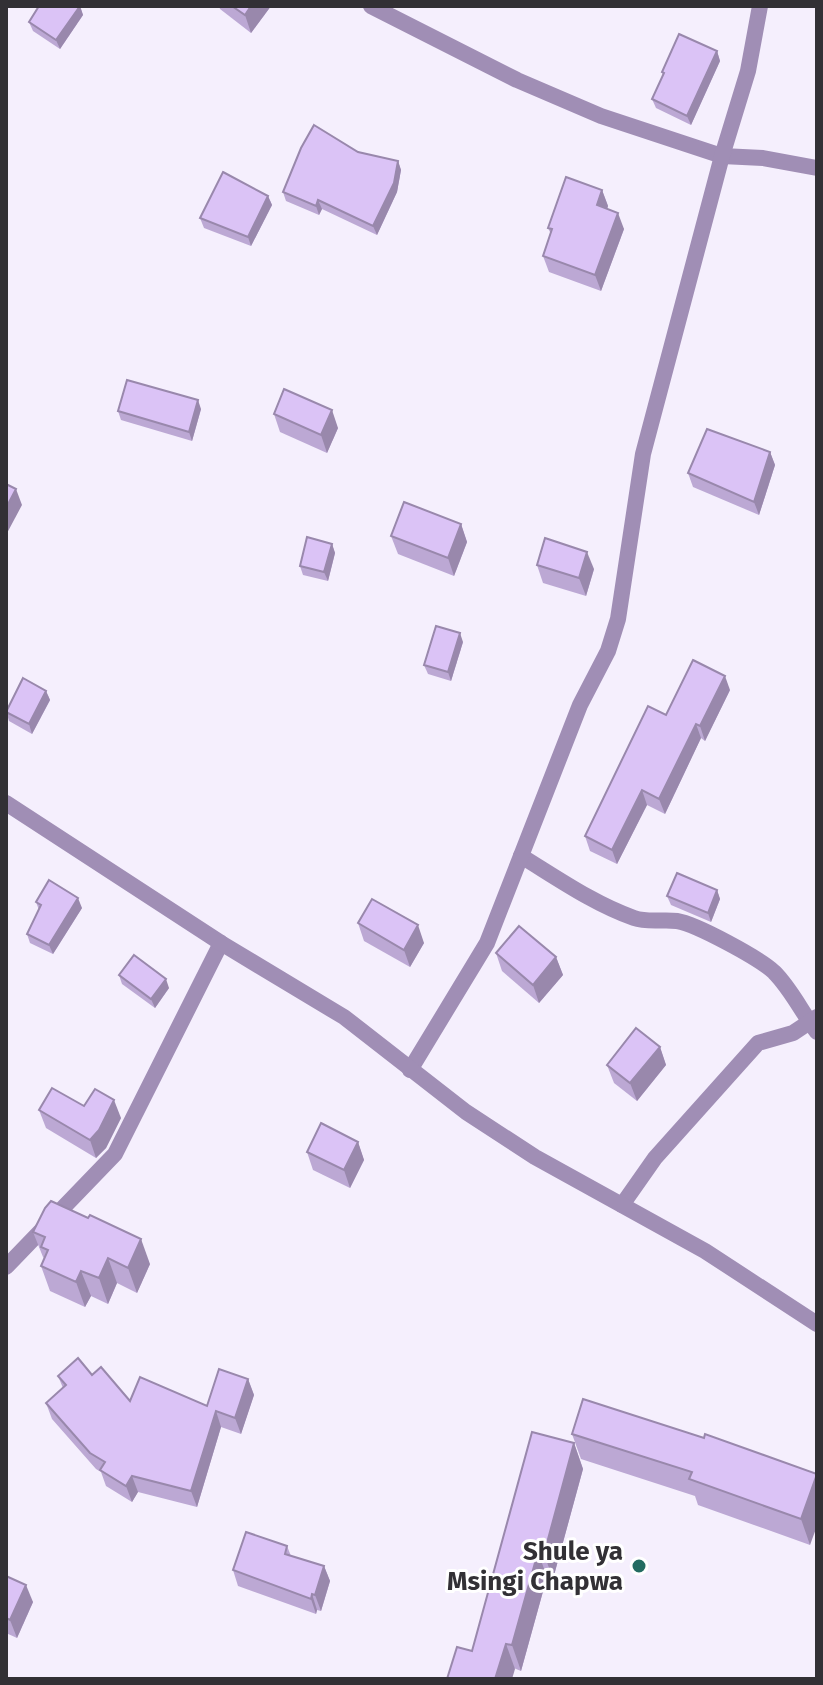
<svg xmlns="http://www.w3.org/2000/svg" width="823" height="1685" font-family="'Fira Sans',sans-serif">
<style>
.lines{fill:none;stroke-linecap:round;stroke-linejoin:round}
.minor{stroke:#a08eb5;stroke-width:16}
.tertiary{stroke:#a08eb5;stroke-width:16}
.wall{fill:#bca8d4}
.shaded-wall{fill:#9988ac}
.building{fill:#dbc3f6;stroke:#9988ac;stroke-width:2}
.poi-dot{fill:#236b61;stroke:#fff;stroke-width:3}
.labels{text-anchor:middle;stroke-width:6;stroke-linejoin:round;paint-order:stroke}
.poi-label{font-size:26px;font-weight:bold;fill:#323035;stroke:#fff;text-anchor:end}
</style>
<rect width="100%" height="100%" fill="#f5effd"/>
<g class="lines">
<g class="minor">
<polyline points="371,6 517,80 601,116 722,156 763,158 817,168"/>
<path d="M521 856C557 878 594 904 634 918 648 923 663 919 677 921 696 924 759 958 774 972 792 990 802 1013 817 1032"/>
<polyline points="410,1070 487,943 580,705 608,651 618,619 643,454 722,156 748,71 760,6"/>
<polyline points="622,1205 655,1158 758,1043 793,1033 817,1017"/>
<polyline points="6,1267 115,1154 221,943"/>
</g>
<polyline class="tertiary" points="6,803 221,943 344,1017 466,1112 535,1157 705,1251 817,1324"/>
</g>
<g class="wall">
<polygon points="80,6 83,15 60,49 33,31 29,22"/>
<polygon points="219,6 271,6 251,33 220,9"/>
<polygon points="717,51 720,61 691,125 656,108 652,99 663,75 662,72"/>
<polygon points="358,152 398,161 401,170 397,192 377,235 322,209 319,215 286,201 283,192"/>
<polygon points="602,190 608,206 607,209 624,229 601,291 549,272 543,256 551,234 548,228"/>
<polygon points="268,196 272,205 251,246 204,228 200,218"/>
<polygon points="201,409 192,441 121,420 118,411"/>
<polygon points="274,414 338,428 327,453 280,432"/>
<polygon points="770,452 775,465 759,515 693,487 688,473"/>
<polygon points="461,524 467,542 454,576 398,554 391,536"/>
<polygon points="332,544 335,553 328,581 303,575 300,566"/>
<polygon points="537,565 594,569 586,596 543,583"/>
<polygon points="463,642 451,681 428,674 424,665"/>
<polygon points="730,690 705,741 701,738 665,814 647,805 617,864 590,851 585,836 666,715"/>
<polygon points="46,691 50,700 32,734 9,721 6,711"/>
<polygon points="717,890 720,899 711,922 671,905 667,896"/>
<polygon points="36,902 82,908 53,954 30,943 27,934 39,910"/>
<polygon points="358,923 424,943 410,967 364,941"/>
<polygon points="496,953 556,957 563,975 539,1003 502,971"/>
<polygon points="119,975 169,988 155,1008 122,984"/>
<polygon points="660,1047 666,1065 637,1101 614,1083 607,1065"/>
<polygon points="84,1106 121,1118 106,1148 96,1158 46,1128 39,1110"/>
<polygon points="358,1142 364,1160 350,1188 313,1170 307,1152"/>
<polygon points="33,1232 150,1264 137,1293 117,1283 108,1304 91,1296 85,1307 50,1291 41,1266 44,1258 43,1257"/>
<polygon points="92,1375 130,1401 207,1406 248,1379 254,1395 241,1434 221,1427 197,1507 138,1492 132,1502 106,1486 101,1472 96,1469 52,1419 46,1403 63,1388 58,1376"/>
<polygon points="572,1434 817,1474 810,1545 698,1505 695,1496 581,1459"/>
<polygon points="574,1443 583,1469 553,1579 547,1577 521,1671 472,1651"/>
<polygon points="287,1546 291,1556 324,1566 330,1581 321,1611 317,1610 316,1614 238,1586 233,1570"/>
<polygon points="6,1576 33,1602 17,1638 6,1633"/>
</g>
<g class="shaded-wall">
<polygon points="80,6 83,15 60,49 56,40"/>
<polygon points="251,6 271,6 251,33 245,15"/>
<polygon points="717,51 720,61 691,125 687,116"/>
<polygon points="398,161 401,170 397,192 377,235 373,226"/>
<polygon points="602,190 608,206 603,221 597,205"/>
<polygon points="268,196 272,205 251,246 248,237"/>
<polygon points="318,200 322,209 319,215 316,206"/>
<polygon points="618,213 624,229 601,291 595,275"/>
<polygon points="198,400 201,409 192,441 189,432"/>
<polygon points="332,410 338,428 327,453 321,435"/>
<polygon points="770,452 775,465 759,515 754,502"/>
<polygon points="16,489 22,505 6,535 6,508"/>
<polygon points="461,524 467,542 454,576 448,558"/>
<polygon points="332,544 335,553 328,581 324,572"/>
<polygon points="587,552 594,569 586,596 579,578"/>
<polygon points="460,633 463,642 451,681 448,672"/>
<polygon points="725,676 730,690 705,741 700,726"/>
<polygon points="46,691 50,700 32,734 29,724"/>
<polygon points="696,724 701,738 665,814 659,799"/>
<polygon points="642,790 647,805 617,864 612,850"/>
<polygon points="717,890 720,899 711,922 708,913"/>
<polygon points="78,898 82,908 53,954 49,945"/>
<polygon points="418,925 424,943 410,967 404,950"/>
<polygon points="556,957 563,975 539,1003 533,985"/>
<polygon points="166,979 169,988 155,1008 151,999"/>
<polygon points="660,1047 666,1065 637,1101 630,1083"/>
<polygon points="114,1100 121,1118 106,1148 96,1158 90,1140"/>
<polygon points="358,1142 364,1160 350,1188 344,1170"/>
<polygon points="141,1239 150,1264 137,1293 128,1268"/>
<polygon points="108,1258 117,1283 108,1304 99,1278"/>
<polygon points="81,1271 91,1296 85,1307 76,1282"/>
<polygon points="248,1379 254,1395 241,1434 235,1418"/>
<polygon points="216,1411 221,1427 197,1507 191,1491"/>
<polygon points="574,1443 583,1469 553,1579 544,1554"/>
<polygon points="817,1474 817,1526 810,1545 801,1519"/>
<polygon points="132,1476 138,1492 132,1502 126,1486"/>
<polygon points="538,1552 547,1577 521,1671 512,1645"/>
<polygon points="324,1566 330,1581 321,1611 315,1595"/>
<polygon points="26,1585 33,1602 17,1638 10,1620"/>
<polygon points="312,1594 317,1610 316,1614 311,1599"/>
<polygon points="506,1644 515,1669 512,1679 495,1679"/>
</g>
<g class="building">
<polygon points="39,6 80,6 56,40 29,22"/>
<polygon points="232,6 251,6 245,15"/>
<polygon points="679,34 717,51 687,116 652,99 664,73 662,72"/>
<polygon points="314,125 358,152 398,161 394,183 373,226 318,200 316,206 283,192 301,148"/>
<polygon points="223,172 268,196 248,237 200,218"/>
<polygon points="566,177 602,190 597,205 618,213 595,275 543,256 552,229 548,228"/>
<polygon points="127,380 198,400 189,432 118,411"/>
<polygon points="284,389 332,410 321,435 274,414"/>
<polygon points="707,429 770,452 754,502 688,473"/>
<polygon points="6,484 16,489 6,508"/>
<polygon points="404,502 461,524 448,558 391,536"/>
<polygon points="307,537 332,544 324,572 300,566"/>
<polygon points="545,538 587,552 579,578 537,565"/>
<polygon points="436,626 460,633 448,672 424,665"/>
<polygon points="693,660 725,676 700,726 696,724 659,799 642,790 612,850 585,836 648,706 666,715"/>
<polygon points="23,678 46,691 29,724 6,712"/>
<polygon points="677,873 717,890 708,913 667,896"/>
<polygon points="49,880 78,898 49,945 27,934 41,905 36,902"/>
<polygon points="372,899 418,925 404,950 358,923"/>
<polygon points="519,926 556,957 533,985 496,953"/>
<polygon points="134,955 166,979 151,999 119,975"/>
<polygon points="636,1028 660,1047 630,1083 607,1065"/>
<polygon points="52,1088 84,1106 95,1089 114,1100 99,1130 90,1140 39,1110"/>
<polygon points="321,1123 358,1142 344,1170 307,1152"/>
<polygon points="51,1201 88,1218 90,1215 141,1239 128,1268 108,1258 99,1278 81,1271 76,1282 41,1266 48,1250 41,1247 45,1237 33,1232 45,1208"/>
<polygon points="78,1358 92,1375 101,1367 130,1401 140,1377 207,1406 219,1369 248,1379 235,1418 216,1411 191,1491 132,1476 126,1486 100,1470 105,1462 90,1453 46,1403 66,1385 58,1376"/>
<polygon points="583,1399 704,1438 705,1434 817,1474 801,1519 689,1479 692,1472 572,1434"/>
<polygon points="532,1432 574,1443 544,1554 538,1552 512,1645 506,1644 495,1679 447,1679 457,1647 472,1651"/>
<polygon points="246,1532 287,1546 285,1554 324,1566 315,1595 312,1594 311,1599 233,1570"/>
<polygon points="6,1576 26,1585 10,1620 6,1618"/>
</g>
<circle class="poi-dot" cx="639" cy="1566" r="8"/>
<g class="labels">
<g class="poi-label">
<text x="623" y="1560">Shule ya<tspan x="623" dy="30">Msingi Chapwa</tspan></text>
</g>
</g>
<rect width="823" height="1685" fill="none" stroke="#323035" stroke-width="16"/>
</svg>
